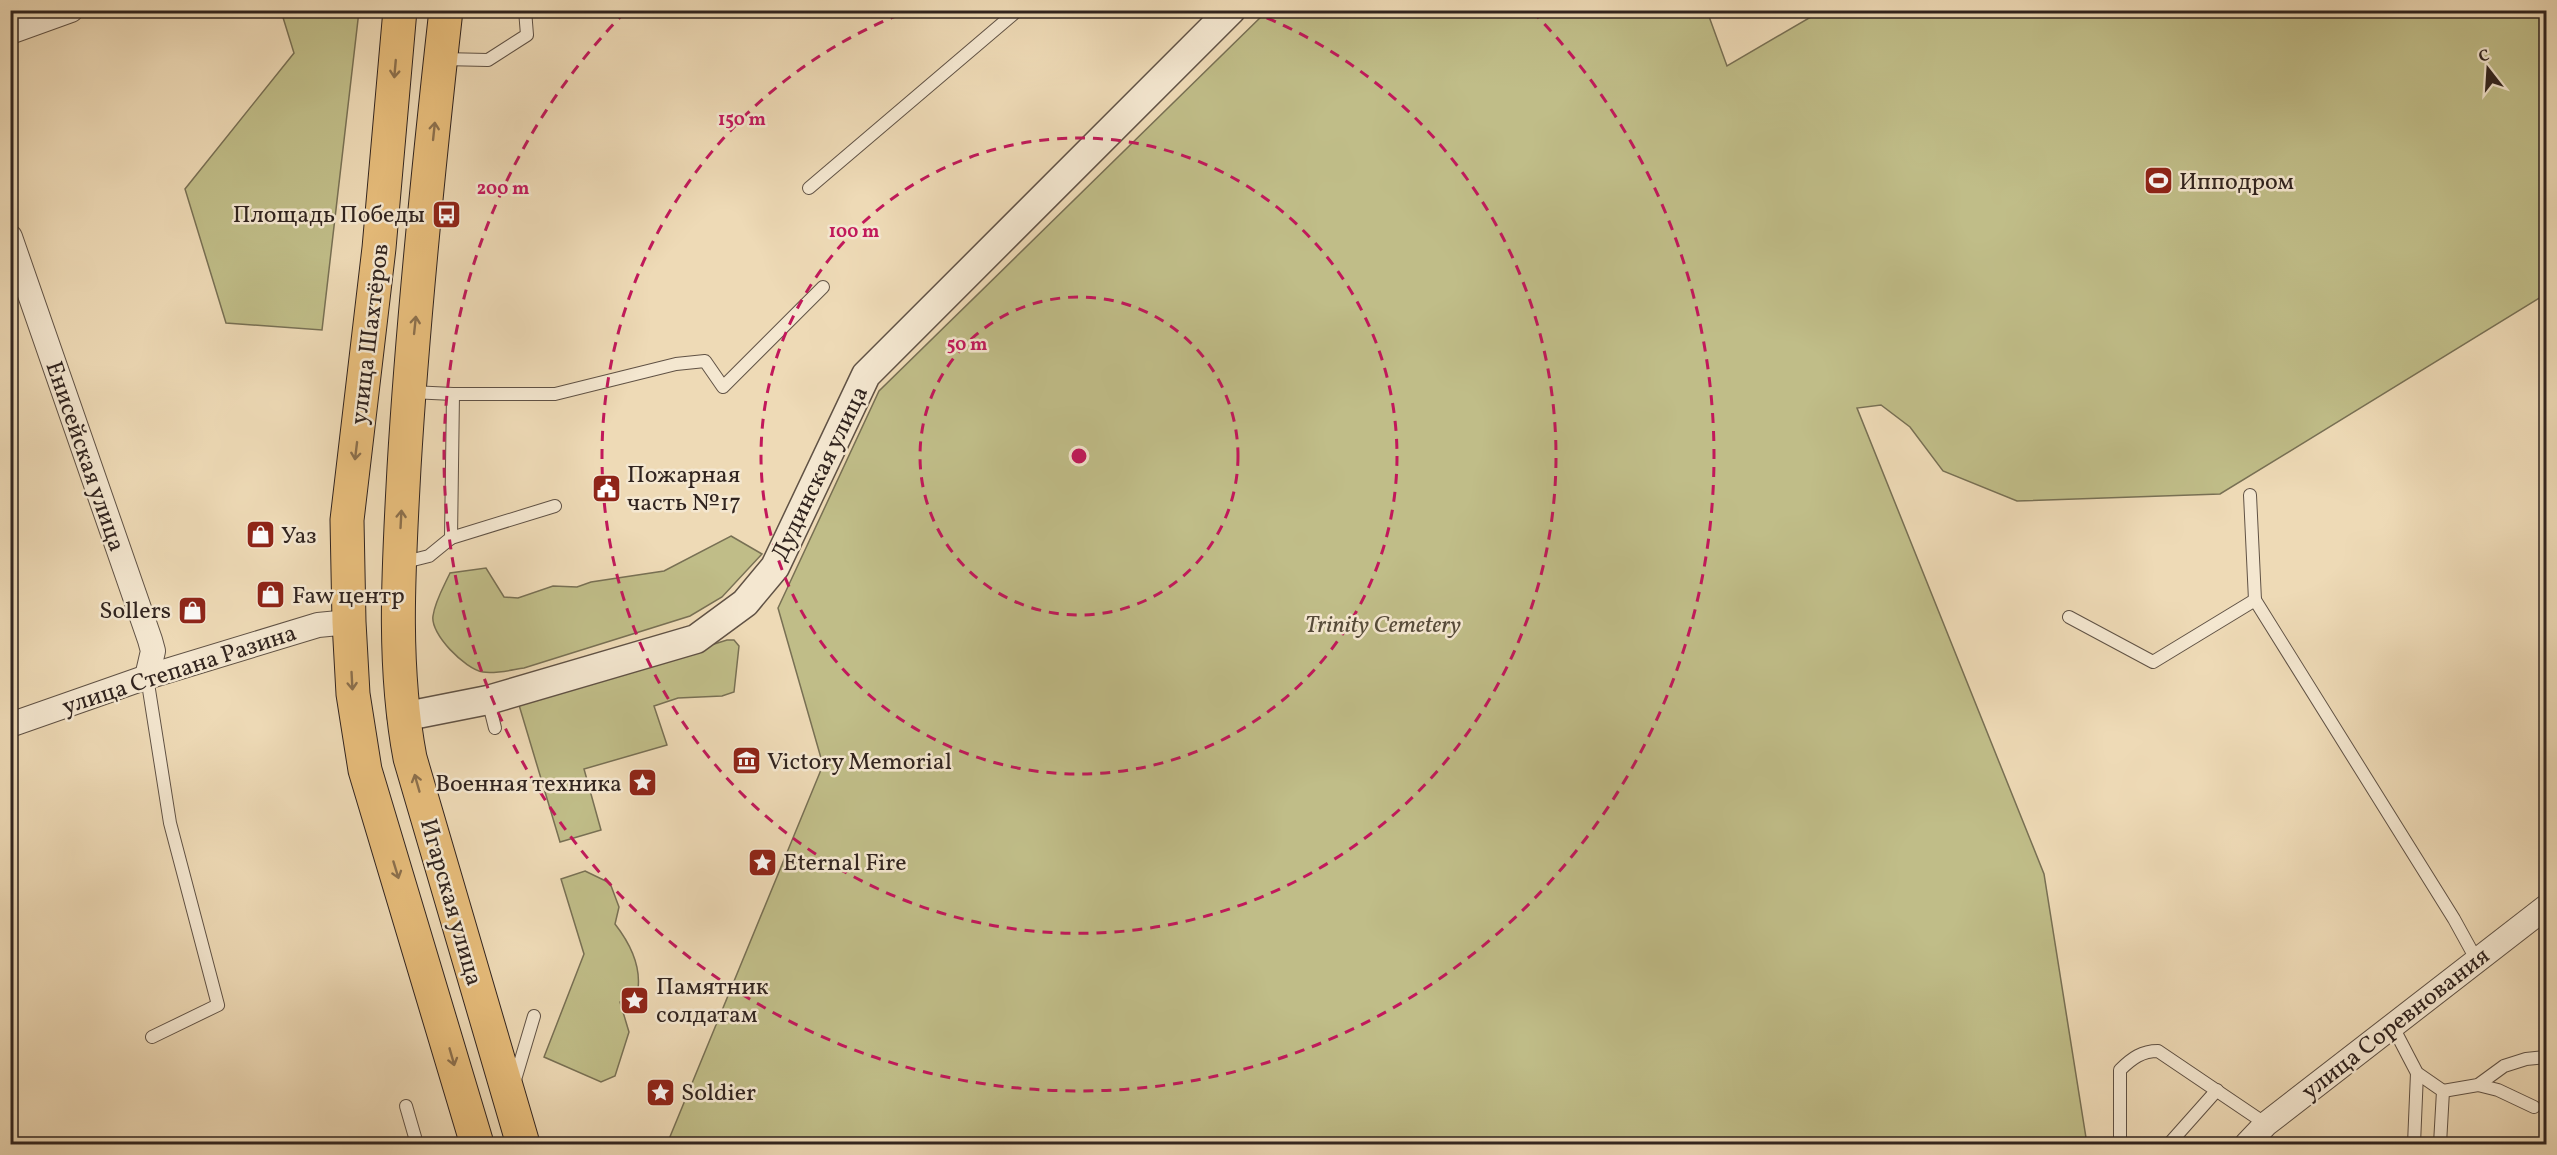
<svg xmlns="http://www.w3.org/2000/svg" width="2557" height="1155" font-family="Vollkorn,serif">
<style>
.green{fill:#c0bd88;stroke:#787054;stroke-width:1.5}
.lines{fill:none;stroke-linecap:round;stroke-linejoin:round}
.service-casing{stroke:#605245;stroke-width:14}
.minor-casing{stroke:#605245;stroke-width:26}
.tertiary-casing{stroke:#605245;stroke-width:31}
.primary-casing{stroke:#31241f;stroke-width:35}
.service{stroke:#f4e7d0;stroke-width:12}
.minor{stroke:#f4e7d0;stroke-width:24}
.tertiary{stroke:#f4e7d0;stroke-width:28}
.primary{stroke:#e7bd7b;stroke-width:33}
.oneway{stroke:#8c704d}
.ring{fill:none;stroke:#c2185b;stroke-width:3;stroke-dasharray:10 8}
.labels{text-anchor:middle;stroke-width:5;stroke-linejoin:round;paint-order:stroke}
.poi-label{font-size:24px;fill:#31241f;stroke:#f4e7d0;text-anchor:start}
.street-label{font-size:24px;fill:#31241f;stroke:#f4e7d0}
.park-label{font-size:24px;font-style:italic;fill:#554a39;stroke:#f4e7d0}
.centre{fill:#c2185b;stroke:#f4e7d0;stroke-width:3}
.ring-label{font-size:18px;text-anchor:middle;font-weight:bold;fill:#c2185b;stroke:#f4e7d0;stroke-width:5;stroke-linejoin:round;paint-order:stroke}
</style>
<rect width="100%" height="100%" fill="#eedab6"/>
<filter id="stains"><feTurbulence type="fractalNoise" baseFrequency=".00333" numOctaves="4"/><feColorMatrix values="0 0 0 0 .2 0 0 0 0 .09 0 0 0 0 .02 0 0 0 .5 -.17"/></filter>
<radialGradient id="worn" r=".72"><stop offset=".6" stop-color="#630" stop-opacity="0"/><stop offset="1" stop-color="#630" stop-opacity=".3"/></radialGradient>
<g class="green">
<polygon points="281,11 359,11 322,330 226,323 185,189 294,53"/>
<polygon points="1267,11 1707,11 1727,66 1821,11 2546,11 2546,294 2220,494 2017,501 1943,471 1910,427 1881,405 1857,408 2044,874 2087,1144 667,1144 823,765 778,608 879,391"/>
<path d="M731 536 762 554 722 597 690 616 524 668C511 670 496 674 483 672 465 669 430 634 433 616 435 601 444 586 450 573L486 568 504 597 518 598 553 586 577 587 591 582 664 571Z"/>
<polygon points="727,640 734,640 739,646 734,692 722,696 678,698 654,706 667,745 584,769 601,830 560,842 519,705"/>
<path d="M585 871 610 883 619 907 615 924C629 942 641 965 638 989L620 1002 629 1032 615 1076 601 1082 544 1057 584 954 561 879Z"/>
</g>
<g class="lines">
<defs>
<g id="service">
<polyline points="442,59 488,60 527,35 525,10"/>
<polyline points="809,188 1018,10"/>
<polyline points="453,394 555,394 676,364 705,361 723,387 823,287"/>
<polyline points="2250,495 2255,600"/>
<polyline points="451,538 555,506"/>
<polyline points="401,563 429,556 451,538 453,394 411,392"/>
<polyline points="2069,617 2153,662 2255,600 2454,919 2476,959"/>
<polyline points="147,677 170,823 218,1005 152,1037"/>
<polyline points="488,700 495,728"/>
<polyline points="2393,1027 2417,1073 2443,1091 2440,1144"/>
<polyline points="514,1083 534,1016"/>
<polyline points="2478,1085 2498,1090 2534,1107"/>
<polyline points="2443,1091 2478,1085 2504,1066 2526,1059 2546,1057"/>
<polyline points="406,1106 417,1144"/>
<path d="M2120 1144V1070C2132 1058 2142 1051 2158 1051L2266 1124"/>
<polyline points="2169,1144 2217,1090"/>
<polyline points="2414,1144 2417,1073"/>
</g>
<g id="minor">
<polyline points="10,32 71,10"/>
<polyline points="10,237 150,640 153,651 147,677"/>
<polyline points="10,725 147,677 318,625 349,622"/>
<polyline points="2247,1144 2266,1124 2546,907"/>
</g>
<polyline id="tertiary" points="402,717 488,700 696,639 745,603 775,567 866,375 1231,10"/>
<g id="primary">
<polyline points="400,10 379,248 347,520 349,622 353,694 365,770 477,1144"/>
<path d="M446 10C429 162 413 315 404 468 399 564 392 662 410 758L523 1144"/>
</g>
</defs>
<use href="#service" class="service-casing"/>
<use href="#minor" class="minor-casing"/>
<use href="#tertiary" class="tertiary-casing"/>
<use href="#primary" class="primary-casing"/>
<use href="#service" class="service"/>
<use href="#minor" class="minor"/>
<use href="#tertiary" class="tertiary"/>
<use href="#primary" class="primary"/>
</g>
<defs><path id="oneway-shaft" d="M-6 0H5M1.5-3L5.5 0L1.5 3" fill="none" stroke-width="1.6" stroke-linecap="round" stroke-linejoin="round" transform="scale(1.5)"/></defs>
<g class="oneway">
<use href="#oneway-shaft" transform="translate(395 69) rotate(95)"/>
<use href="#oneway-shaft" transform="translate(434 131) rotate(-84)"/>
<use href="#oneway-shaft" transform="translate(415 325) rotate(-84)"/>
<use href="#oneway-shaft" transform="translate(356 451) rotate(97)"/>
<use href="#oneway-shaft" transform="translate(401 519) rotate(-87)"/>
<use href="#oneway-shaft" transform="translate(352 681) rotate(87)"/>
<use href="#oneway-shaft" transform="translate(417 783) rotate(-106)"/>
<use href="#oneway-shaft" transform="translate(396 870) rotate(73)"/>
<use href="#oneway-shaft" transform="translate(452 1057) rotate(74)"/>
</g>
<g class="ring">
<circle cx="1079" cy="456" r="159"/>
<circle cx="1079" cy="456" r="318"/>
<path d="M1250 11A477 477 0 1 1 908 11"/>
<path d="M1532 11A635 635 0 1 1 626 11"/>
</g>
<defs>
<symbol id="stadium-square" viewBox="-11 -11 22 22"><rect x="-9" y="-9" width="18" height="18" rx="4" fill="#8f2418" stroke="#f4e7d0"/><path d="M0-5a6.5 5 0 1 0 0 10a6.5 5 0 1 0 0-10ZM-3.5-1.8h7v3.6h-7Z" fill="#fff"/></symbol>
<symbol id="bus-square" viewBox="-11 -11 22 22"><rect x="-9" y="-9" width="18" height="18" rx="4" fill="#8f2418" stroke="#f4e7d0"/><path d="M-5-6H5V4H4V6H2V4H-2V6H-4V4H-5ZM-3.5-4V0h7V-4ZM-3.5 1.2v1.5H-2V1.2ZM2 1.2v1.5H3.5V1.2Z" fill="#fff"/></symbol>
<symbol id="civic-square" viewBox="-11 -11 22 22"><rect x="-9" y="-9" width="18" height="18" rx="4" fill="#8f2418" stroke="#f4e7d0"/><path d="M-.6-6.5H3V-4.5H.6V-3L4-1V1h2V6H-6V1h2V-1L-.6-3ZM-1.2 2.5V6h2.4V2.5Z" fill="#fff"/></symbol>
<symbol id="shop-square" viewBox="-11 -11 22 22"><rect x="-9" y="-9" width="18" height="18" rx="4" fill="#8f2418" stroke="#f4e7d0"/><path d="M-5-2.5h2.3a2.7 3.5 0 0 1 5.4 0H5L5.5 6h-11ZM-1.5-2.5h3a1.5 2.3 0 0 0-3 0Z" fill="#fff"/></symbol>
<symbol id="museum-square" viewBox="-11 -11 22 22"><rect x="-9" y="-9" width="18" height="18" rx="4" fill="#8f2418" stroke="#f4e7d0"/><path d="M0-6L6-3V-2H-6V-3ZM-5-1h2V3h-2ZM-1-1h2V3h-2ZM3-1h2V3H3ZM-6 4H6V6H-6Z" fill="#fff"/></symbol>
<symbol id="sight-square" viewBox="-11 -11 22 22"><rect x="-9" y="-9" width="18" height="18" rx="4" fill="#8f2418" stroke="#f4e7d0"/><path d="M0-6L1.8-2.2L6-1.7L2.9 1.2L3.7 5.4L0 3.3L-3.7 5.4L-2.9 1.2L-6-1.7L-1.8-2.2Z" fill="#fff"/></symbol>
</defs>
<g fill-rule="evenodd">
<use href="#stadium-square" x="2142" y="164" width="33" height="33"/>
<use href="#bus-square" x="430" y="198" width="33" height="33"/>
<use href="#civic-square" x="590" y="472" width="33" height="33"/>
<use href="#shop-square" x="244" y="518" width="33" height="33"/>
<use href="#shop-square" x="254" y="578" width="33" height="33"/>
<use href="#shop-square" x="176" y="594" width="33" height="33"/>
<use href="#museum-square" x="730" y="744" width="33" height="33"/>
<use href="#sight-square" x="626" y="766" width="33" height="33"/>
<use href="#sight-square" x="746" y="846" width="33" height="33"/>
<use href="#sight-square" x="618" y="984" width="33" height="33"/>
<use href="#sight-square" x="644" y="1076" width="33" height="33"/>
</g>
<g class="labels">
<g class="poi-label">
<text x="2179" y="189">Ипподром</text>
<text x="425" y="222" text-anchor="end">Площадь Победы</text>
<text x="627" y="482">Пожарная<tspan x="627" dy="28">часть №17</tspan></text>
<text x="281" y="543">Уаз</text>
<text x="292" y="603">Faw центр</text>
<text x="171" y="618" text-anchor="end">Sollers</text>
<text x="767" y="769">Victory Memorial</text>
<text x="622" y="791" text-anchor="end">Военная техника</text>
<text x="783" y="870">Eternal Fire</text>
<text x="656" y="994">Памятник<tspan x="656" dy="28">солдатам</tspan></text>
<text x="681" y="1100">Soldier</text>
</g>
<g class="street-label">
<text transform="translate(369 334) rotate(-83)" y="8">улица Шахтёров</text>
<text transform="translate(86 456) rotate(71)" y="8">Енисейская улица</text>
<text transform="translate(819 473) rotate(-64)" y="8">Дудинская улица</text>
<text transform="translate(179 669) rotate(-18)" y="8">улица Степана Разина</text>
<text transform="translate(452 902) rotate(74)" y="8">Игарская улица</text>
<text transform="translate(2395 1023) rotate(-38)" y="8">улица Соревнования</text>
</g>
<g class="park-label">
<text x="1383" y="632">Trinity Cemetery</text>
</g>
</g>
<circle cx="1079" cy="456" r="9" class="centre"/>
<g class="ring-label">
<text x="742" y="125">150 m</text>
<text x="503" y="194">200 m</text>
<text x="854" y="237">100 m</text>
<text x="967" y="350">50 m</text>
</g>
<rect width="2557" height="1155" fill="none" stroke="#eedab6" stroke-width="36"/>
<rect x="12" y="12" width="2533" height="1131" fill="none" stroke="#31241f" stroke-width="3"/>
<rect x="18" y="18" width="2521" height="1119" fill="none" stroke="#31241f" stroke-width="1.5"/>
<g transform="translate(2488 69) rotate(343)" stroke="#f4e7d0" stroke-width="4.5" paint-order="stroke">
<path d="M0-4.5L10 22L0 15L-10 22Z" fill="#31241f"/>
<text y="-9" font-size="16" font-weight="bold" text-anchor="middle" fill="#31241f">С</text>
</g>
<rect width="100%" height="100%" filter="url(#stains)"/>
<rect width="100%" height="100%" fill="url(#worn)"/>
</svg>
